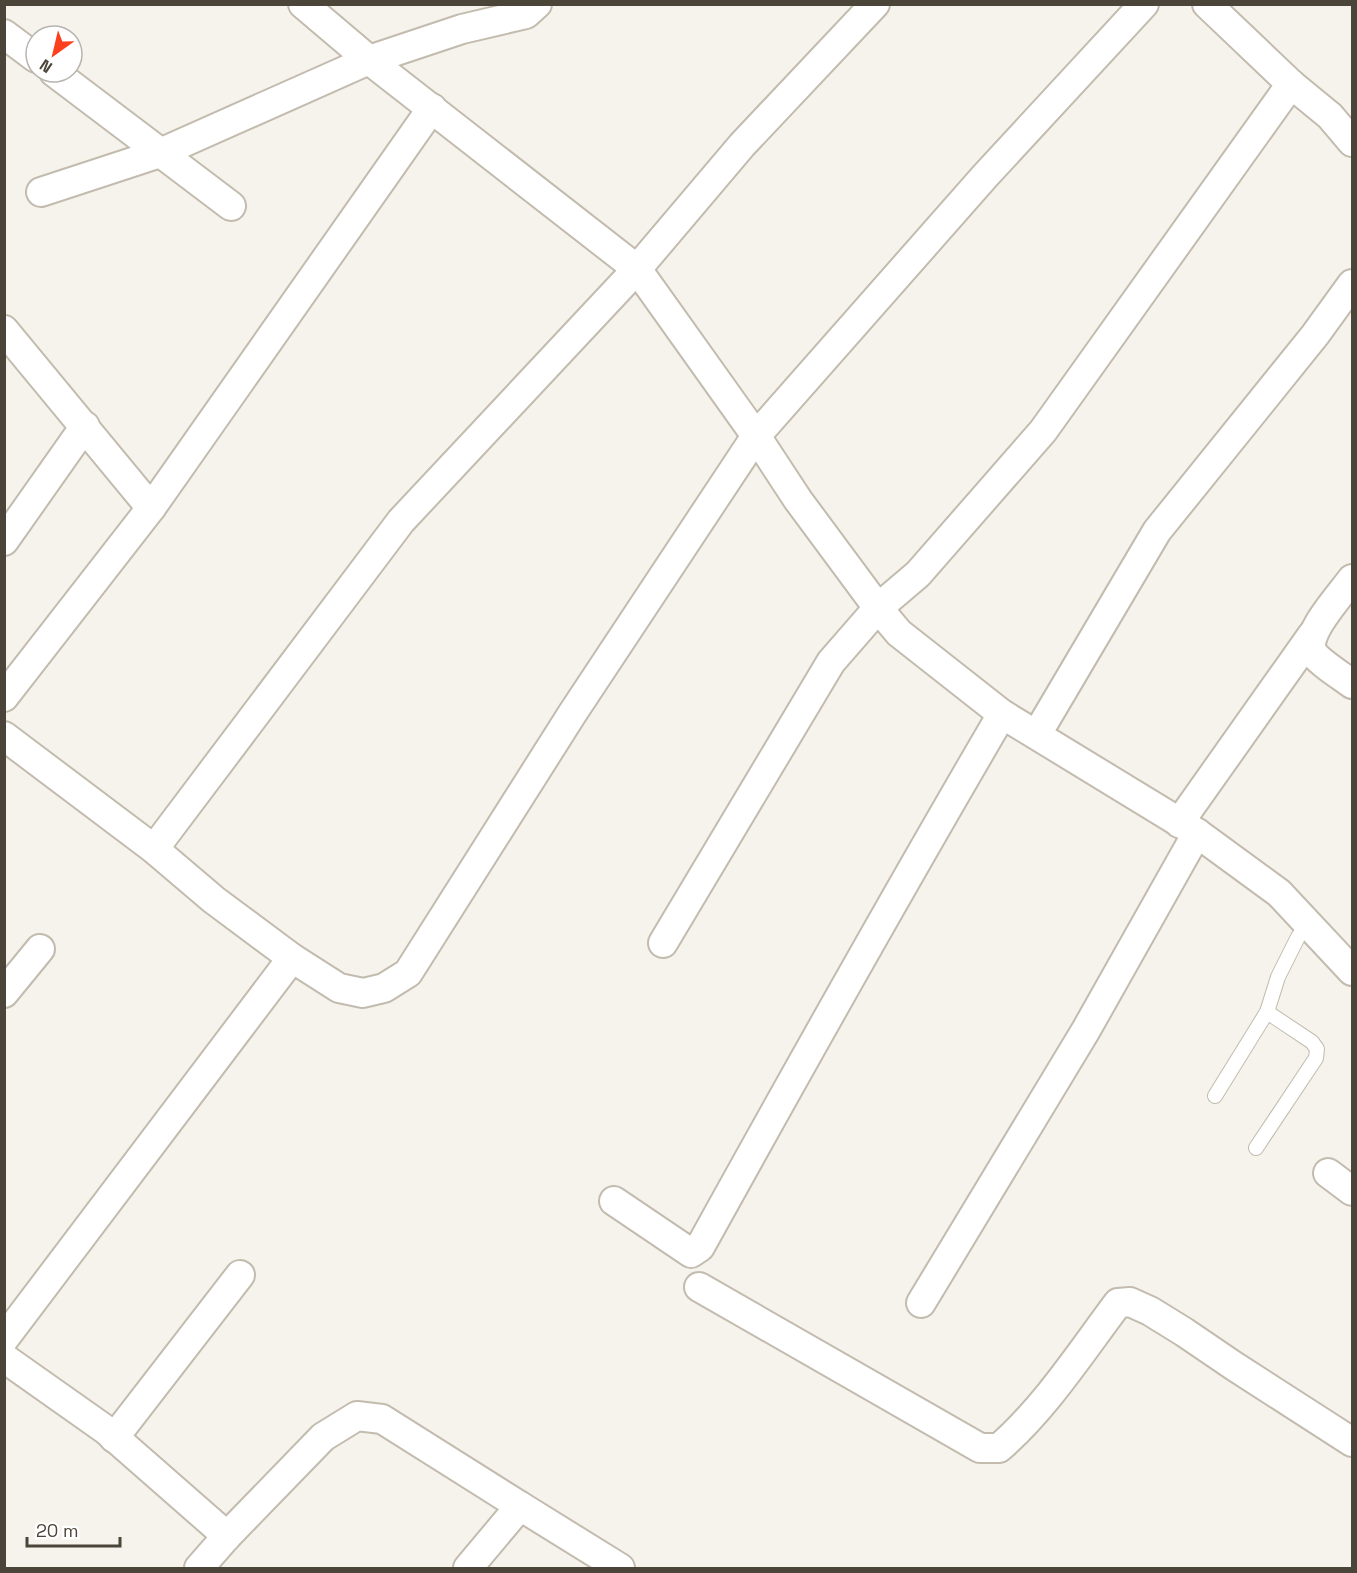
<svg xmlns="http://www.w3.org/2000/svg" width="1357" height="1573" font-family="'Space Grotesk',sans-serif">
<style>
.lines{fill:none;stroke-linecap:round;stroke-linejoin:round}
.service-casing{stroke:#c2bbae;stroke-width:16}
.minor-casing{stroke:#c2bbae;stroke-width:32}
.service{stroke:#fff;stroke-width:14}
.minor{stroke:#fff;stroke-width:28}
</style>
<rect width="100%" height="100%" fill="#f6f3ec"/>
<g class="lines">
<defs>
<g id="service">
<polyline points="1215,1096 1267,1012 1278,977 1298,937 1308,923"/>
<polyline points="1256,1148 1316,1058 1317,1049 1312,1042 1267,1012"/>
</g>
<g id="minor">
<polyline points="303,4 369,60 637,269 756,436 798,500 878,608 899,633 1002,714 1197,833 1279,893 1352,971"/>
<polyline points="1207,4 1291,84 1330,116 1352,142"/>
<polyline points="4,34 36,58"/>
<polyline points="54,72 231,206"/>
<polyline points="41,192 160,153 369,60 462,29 526,14 537,4"/>
<polyline points="4,330 151,508"/>
<polyline points="4,541 85,426"/>
<path d="M1352 579C1342 593 1304 634 1312 651 1317 661 1343 677 1352 684"/>
<polyline points="4,697 151,508 432,108"/>
<polyline points="1037,734 1157,531 1315,335 1352,284"/>
<polyline points="4,736 154,849 214,900 292,958 339,988 363,993 384,988 408,973 572,714 756,436 985,176 1144,4"/>
<polyline points="1179,823 1312,635"/>
<polyline points="154,849 401,521 637,269 742,145 875,4"/>
<polyline points="663,943 831,662 878,608 918,574 1043,431 1291,84"/>
<polyline points="4,993 40,949"/>
<polyline points="1328,1173 1352,1191"/>
<path d="M614 1201 691 1253 700 1247C799 1068 899 890 1002 714"/>
<path d="M699 1287 980 1448H999C1046 1407 1081 1352 1118 1303L1130 1302 1150 1311 1184 1332 1234 1366 1352 1442"/>
<polyline points="921,1303 1086,1030 1197,833"/>
<polyline points="4,1339 292,958"/>
<polyline points="4,1358 106,1430 227,1536"/>
<polyline points="114,1438 240,1275"/>
<polyline points="199,1568 227,1536 323,1437 357,1416 382,1419 520,1506"/>
<polyline points="468,1568 520,1506 620,1568"/>
</g>
</defs>
<use href="#service" class="service-casing"/>
<use href="#minor" class="minor-casing"/>
<use href="#service" class="service"/>
<use href="#minor" class="minor"/>
</g>
<rect width="1357" height="1573" fill="none" stroke="#4b4439" stroke-width="12"/>
<g transform="translate(54 54) rotate(214)"><circle r="28" fill="#ffffff" stroke="#b7b4b0" stroke-width="1.5"/>
<path d="M0-4.5L10 22L0 15L-10 22Z" fill="#fc3f1d"/>
<text y="-9" font-size="16" font-weight="bold" text-anchor="middle" fill="#4b4439">N</text>
</g>
<path d="M27 1537v9h93v-9" fill="none" stroke="#4b4439" stroke-width="3"/>
<text x="36" y="1537" font-size="18" fill="#4b4439" stroke="#ffffff" stroke-width="4.5" paint-order="stroke">20 m</text>
</svg>
